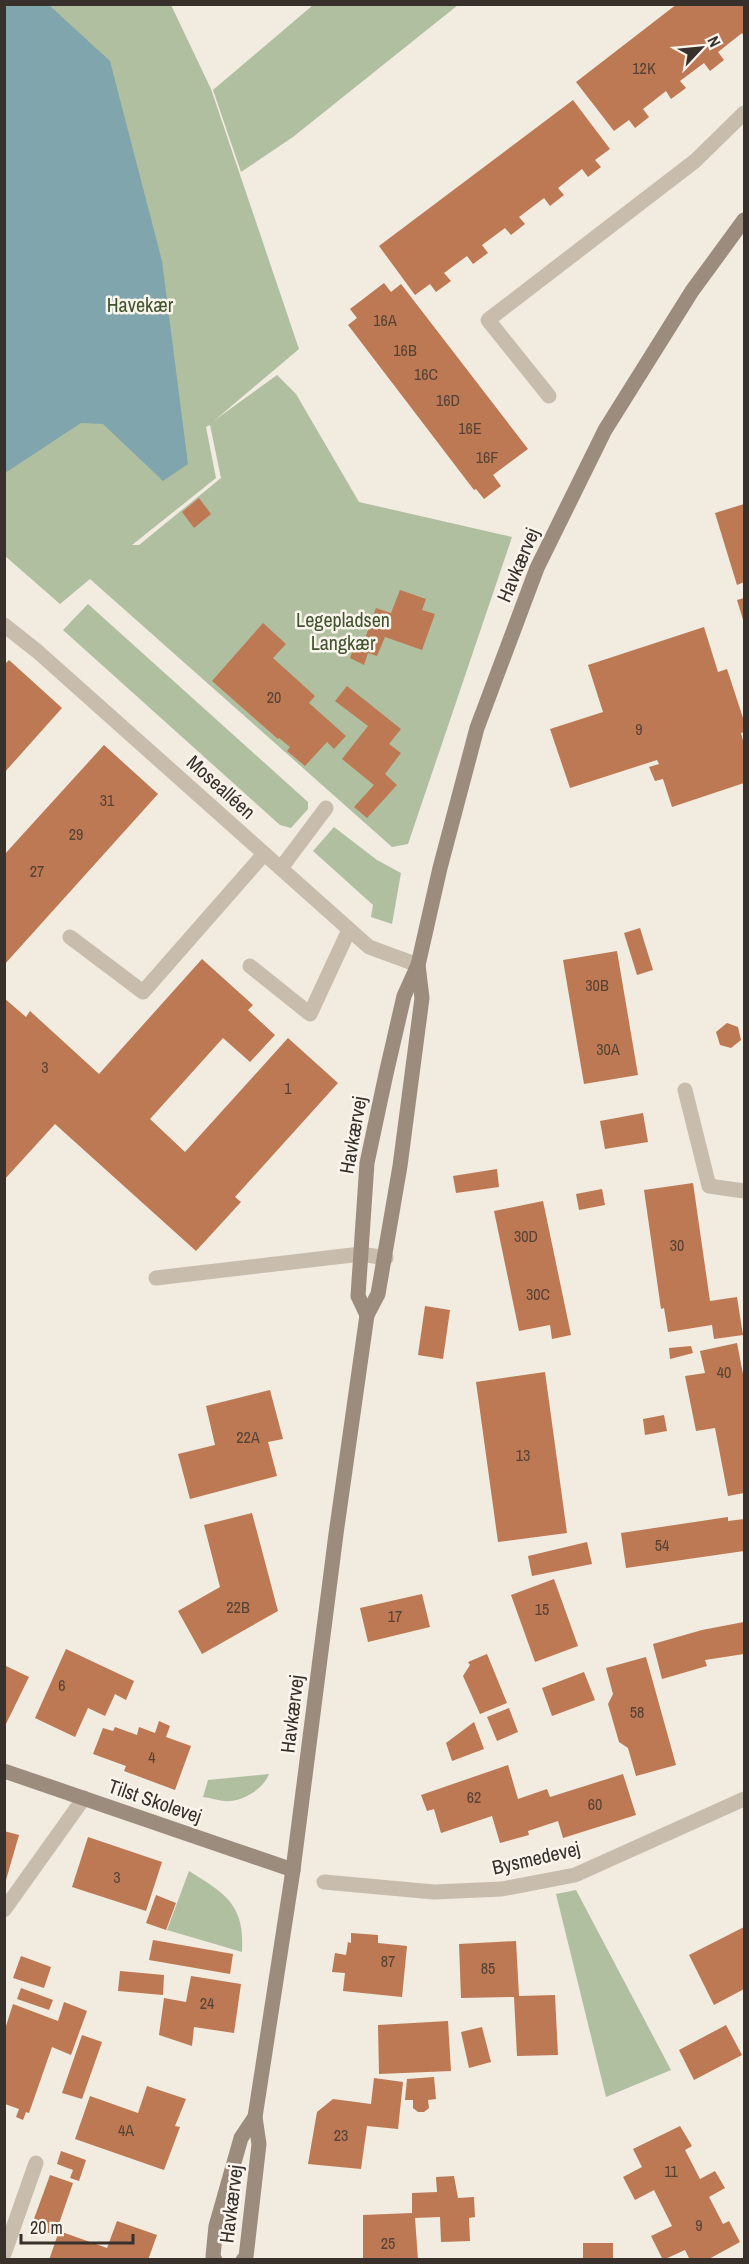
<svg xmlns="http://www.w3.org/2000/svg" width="749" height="2264" font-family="'Archivo Narrow',sans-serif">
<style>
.green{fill:#b1bfa1;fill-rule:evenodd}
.water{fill:#81a5ac}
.building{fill:#bc7953}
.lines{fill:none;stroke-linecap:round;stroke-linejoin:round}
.lane{stroke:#c8bcac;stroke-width:15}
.street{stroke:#c8bcac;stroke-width:15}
.secondary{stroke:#9c8c7e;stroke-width:15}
.labels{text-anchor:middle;stroke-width:5;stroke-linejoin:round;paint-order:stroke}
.number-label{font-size:16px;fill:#584235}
.park-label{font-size:20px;fill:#425330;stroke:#f9f4ec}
.street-label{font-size:20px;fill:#37302b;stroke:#f9f4ec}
</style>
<rect width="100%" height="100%" fill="#f1ebe0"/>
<g class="green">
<path d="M5 5H171L211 89 299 349 215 420 277 375 296 394 359 502 512 537 408 844 392 847 90 579 60 604 5 556ZM210 425 221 478 139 545H132L216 478 206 427Z"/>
<polygon points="313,5 458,5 293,137 241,172 213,90"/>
<polygon points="88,604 308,802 308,809 291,828 280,825 63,630"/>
<polygon points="334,827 377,860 401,873 392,924 371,917 373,905 313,851"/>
<path d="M269 1774C264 1788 246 1799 231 1801 222 1802 212 1798 203 1797L208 1780Z"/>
<path d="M189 1871C226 1894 245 1905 242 1952L167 1930Z"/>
<polygon points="576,1890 671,2070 606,2097 556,1894"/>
</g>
<polygon class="water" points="5,4 49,5 110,61 162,261 188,464 163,481 103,424 81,423 5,473"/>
<g class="building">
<polygon points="677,4 744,4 744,37 742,33 718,52 724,60 710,71 704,63 680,81 686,88 671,99 666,91 643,109 649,117 635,128 629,120 614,131 576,82"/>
<polygon points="573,100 610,149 595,160 601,167 588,177 582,169 558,188 564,195 550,206 544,198 519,217 525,224 511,235 505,228 482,245 488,253 473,264 467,256 444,273 451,281 436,292 430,284 415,295 379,246"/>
<polygon points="384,283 391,292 401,284 528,449 493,475 501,486 484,499 476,489 474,490 348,325 357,318 350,309"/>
<polygon points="199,498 211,514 194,528 182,512"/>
<polygon points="744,504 744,582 737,585 715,513"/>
<polygon points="400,590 426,599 422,610 435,614 422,650 385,637 377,656 368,653 364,665 350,658 355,644 362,647 376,608 391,613"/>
<polygon points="744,598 744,623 737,600"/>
<polygon points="263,623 286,644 273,658 315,696 309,703 346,736 334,749 327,742 305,766 287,751 290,747 279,738 278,739 212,681"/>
<polygon points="704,627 718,672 727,669 744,721 744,732 741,733 744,744 744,783 672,807 663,779 655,781 649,767 659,764 657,760 570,788 550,729 603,712 588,665"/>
<polygon points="9,660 62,708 4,773 4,665"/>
<polygon points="347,686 401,729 389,744 401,753 385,774 397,785 367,818 354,807 374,785 342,759 368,726 335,701"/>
<polygon points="104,745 158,794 4,965 4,855"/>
<polygon points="640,928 653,970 637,975 624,933"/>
<polygon points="617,951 638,1075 584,1084 563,960"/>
<polygon points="202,959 253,1005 248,1010 275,1035 250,1062 223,1038 150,1119 185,1152 288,1038 338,1083 235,1197 241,1202 196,1251 55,1124 4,1180 4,998 26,1017 30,1011 99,1074"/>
<polygon points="727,1023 738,1027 741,1040 731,1048 720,1045 716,1032"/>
<polygon points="643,1113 648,1142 605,1149 600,1121"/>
<polygon points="497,1169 499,1187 456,1193 453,1176"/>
<polygon points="693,1183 710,1301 737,1297 743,1335 714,1339 712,1325 668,1332 664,1308 661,1309 644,1190"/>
<polygon points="602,1189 605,1205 579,1210 576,1194"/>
<polygon points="543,1201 571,1335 552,1339 550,1325 519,1331 494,1211"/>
<polygon points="425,1306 450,1310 443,1359 418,1355"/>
<polygon points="737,1343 744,1379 744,1493 728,1496 715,1428 696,1431 685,1376 705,1373 700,1351"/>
<polygon points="691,1346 693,1353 670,1359 669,1348"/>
<polygon points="545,1372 567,1533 498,1542 476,1382"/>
<polygon points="270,1390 283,1439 268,1442 277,1476 190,1499 178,1454 215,1445 206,1406"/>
<polygon points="664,1415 667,1431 645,1435 643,1419"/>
<polygon points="252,1513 278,1611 202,1654 178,1611 220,1587 204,1525"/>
<polygon points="728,1517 728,1521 744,1519 744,1551 626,1568 621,1533"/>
<polygon points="587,1542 592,1564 532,1576 528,1556"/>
<polygon points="554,1579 578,1646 535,1662 511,1595"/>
<polygon points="422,1594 430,1627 368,1642 360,1608"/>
<polygon points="744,1622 744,1654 705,1660 707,1666 662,1679 653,1644 702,1630"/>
<polygon points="66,1649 134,1681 126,1700 115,1694 105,1716 88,1708 75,1737 35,1718"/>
<polygon points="487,1654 507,1703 480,1714 463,1676 470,1665 468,1662"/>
<polygon points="646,1657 676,1765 636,1776 628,1748 619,1742 608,1704 613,1694 606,1668"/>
<polygon points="4,1665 29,1677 4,1728"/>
<polygon points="584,1672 595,1700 552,1716 542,1688"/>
<polygon points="509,1708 518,1732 497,1741 487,1717"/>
<polygon points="159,1721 170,1726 166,1737 191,1746 175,1790 124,1771 126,1766 93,1754 103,1728 113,1731 115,1727 137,1735 139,1727 155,1733"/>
<polygon points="474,1722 484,1749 452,1761 446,1743"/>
<polygon points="508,1765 518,1799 547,1789 550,1797 623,1774 636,1815 563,1838 558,1821 528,1831 529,1835 500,1843 492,1816 441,1833 434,1809 427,1811 421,1795"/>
<polygon points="4,1831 19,1835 6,1880 4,1879"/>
<polygon points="88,1837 162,1862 146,1911 72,1887"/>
<polygon points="156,1895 176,1903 166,1930 146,1923"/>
<polygon points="744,1927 744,1989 714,2005 689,1955"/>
<polygon points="351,1933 378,1935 378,1943 407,1946 402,1997 343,1991 345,1973 332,1972 335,1953 346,1955 348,1942 351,1943"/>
<polygon points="153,1940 233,1954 230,1974 149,1960"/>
<polygon points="516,1941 519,1996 555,1995 558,2055 517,2056 514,1997 461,1998 459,1944"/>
<polygon points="21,1956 51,1967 44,1988 13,1978"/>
<polygon points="120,1971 164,1975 163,1995 118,1991"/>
<polygon points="191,1976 241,1984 234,2033 194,2027 192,2046 159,2035 164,1998 186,2002"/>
<polygon points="21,1988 53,2000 49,2010 17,1999"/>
<polygon points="64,2002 87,2011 71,2055 52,2047 29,2113 26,2112 23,2120 16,2117 19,2109 5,2104 5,2029 13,2004 58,2021"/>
<polygon points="448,2021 451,2071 379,2074 378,2025"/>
<polygon points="726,2025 742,2055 694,2080 679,2050"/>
<polygon points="482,2027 491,2062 469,2068 461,2032"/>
<polygon points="82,2035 102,2042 82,2099 62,2093"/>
<polygon points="434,2077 436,2099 428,2100 429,2108 424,2112 418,2112 413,2108 413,2100 405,2100 407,2079"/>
<polygon points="374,2078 403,2082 398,2129 367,2126 361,2169 308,2164 317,2112 333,2099 371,2104"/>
<polygon points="147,2086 186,2099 175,2126 180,2127 164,2170 75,2139 90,2096 138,2113"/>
<polygon points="680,2126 692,2146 685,2150 700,2179 715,2171 725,2188 709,2197 723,2224 729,2221 740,2242 707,2260 690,2260 685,2250 663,2260 651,2236 672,2226 654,2190 635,2200 623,2177 642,2167 633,2149"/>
<polygon points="61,2151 86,2160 79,2181 70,2178 73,2170 57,2164"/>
<polygon points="50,2175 73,2183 55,2235 31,2227"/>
<polygon points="454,2176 458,2198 474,2197 475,2217 469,2218 470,2241 441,2242 440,2217 415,2218 418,2260 363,2260 363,2215 412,2213 412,2193 437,2192 436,2177"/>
<polygon points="117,2221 157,2235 148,2260 49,2260 59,2231 107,2248"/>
<rect x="583" y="2243" width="30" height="17"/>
</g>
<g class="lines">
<g class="lane">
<polyline points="281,868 326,808"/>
<polyline points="70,937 143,992 264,854"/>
<polyline points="250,966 310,1014 349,930"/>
<polyline points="685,1090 709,1186 744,1191"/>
<polyline points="156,1278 361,1254 386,1258"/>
<polyline points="4,1910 84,1798"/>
</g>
<g class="street">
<polyline points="549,396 488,320 695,161 744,113"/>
<polyline points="4,625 37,651 369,947 418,965"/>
<polyline points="324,1882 434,1892 502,1889 575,1875 744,1799"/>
<polyline points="4,2254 36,2163"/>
</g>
<g class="secondary">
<polyline points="367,1315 358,1296 367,1163 386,1074 404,996 418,965 440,868 477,728 537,568 605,430 692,291 744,220"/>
<polyline points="4,1771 293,1870"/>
<polyline points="215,2260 213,2256 216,2226 241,2138 255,2117"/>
<polyline points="243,2260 246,2257 259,2144 255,2117 293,1870 336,1534 367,1315 378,1294 400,1166 422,998 418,965"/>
</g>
</g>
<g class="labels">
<g class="number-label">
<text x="644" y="74">12K</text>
<text x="385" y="326">16A</text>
<text x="405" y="356">16B</text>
<text x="426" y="380">16C</text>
<text x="448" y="406">16D</text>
<text x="470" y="434">16E</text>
<text x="487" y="463">16F</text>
<text x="274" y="703">20</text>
<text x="639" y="735">9</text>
<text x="107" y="806">31</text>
<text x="76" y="840">29</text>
<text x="37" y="877">27</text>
<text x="597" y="991">30B</text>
<text x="608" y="1055">30A</text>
<text x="45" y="1073">3</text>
<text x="288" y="1094">1</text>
<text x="526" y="1242">30D</text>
<text x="677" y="1251">30</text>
<text x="538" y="1300">30C</text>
<text x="724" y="1378">40</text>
<text x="248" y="1443">22A</text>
<text x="523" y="1461">13</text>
<text x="662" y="1551">54</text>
<text x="238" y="1613">22B</text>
<text x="542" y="1615">15</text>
<text x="395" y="1622">17</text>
<text x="62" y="1691">6</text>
<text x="637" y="1718">58</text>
<text x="152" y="1763">4</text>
<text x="474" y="1803">62</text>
<text x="595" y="1810">60</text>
<text x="117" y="1883">3</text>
<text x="388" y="1967">87</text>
<text x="488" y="1974">85</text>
<text x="207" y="2009">24</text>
<text x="126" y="2136">4A</text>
<text x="341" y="2141">23</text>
<text x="671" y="2177">11</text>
<text x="699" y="2231">9</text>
<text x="388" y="2249">25</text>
</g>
<g class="park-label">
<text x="140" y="312">Havekær</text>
<text x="343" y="627">Legepladsen<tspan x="343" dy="23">Langkær</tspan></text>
</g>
<g class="street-label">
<text transform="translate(518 565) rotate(-67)" y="7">Havkærvej</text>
<text transform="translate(221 787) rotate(42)" y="7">Mosealléen</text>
<text transform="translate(353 1135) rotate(-80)" y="7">Havkærvej</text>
<text transform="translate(292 1714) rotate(-83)" y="7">Havkærvej</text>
<text transform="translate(155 1801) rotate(19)" y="7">Tilst Skolevej</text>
<text transform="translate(536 1858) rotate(-13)" y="7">Bysmedevej</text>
<text transform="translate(231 2204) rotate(-83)" y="7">Havkærvej</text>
</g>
</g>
<rect width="749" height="2264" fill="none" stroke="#37302b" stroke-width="12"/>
<g transform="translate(701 48) rotate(64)" stroke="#f9f4ec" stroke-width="4.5" paint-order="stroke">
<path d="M0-4.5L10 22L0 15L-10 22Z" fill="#37302b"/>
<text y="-9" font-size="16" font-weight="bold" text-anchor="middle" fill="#37302b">N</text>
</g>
<path d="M21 2234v9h112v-9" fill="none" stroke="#37302b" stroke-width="3"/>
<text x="30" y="2234" font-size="18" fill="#37302b" stroke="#f9f4ec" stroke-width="4.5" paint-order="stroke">20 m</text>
</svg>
